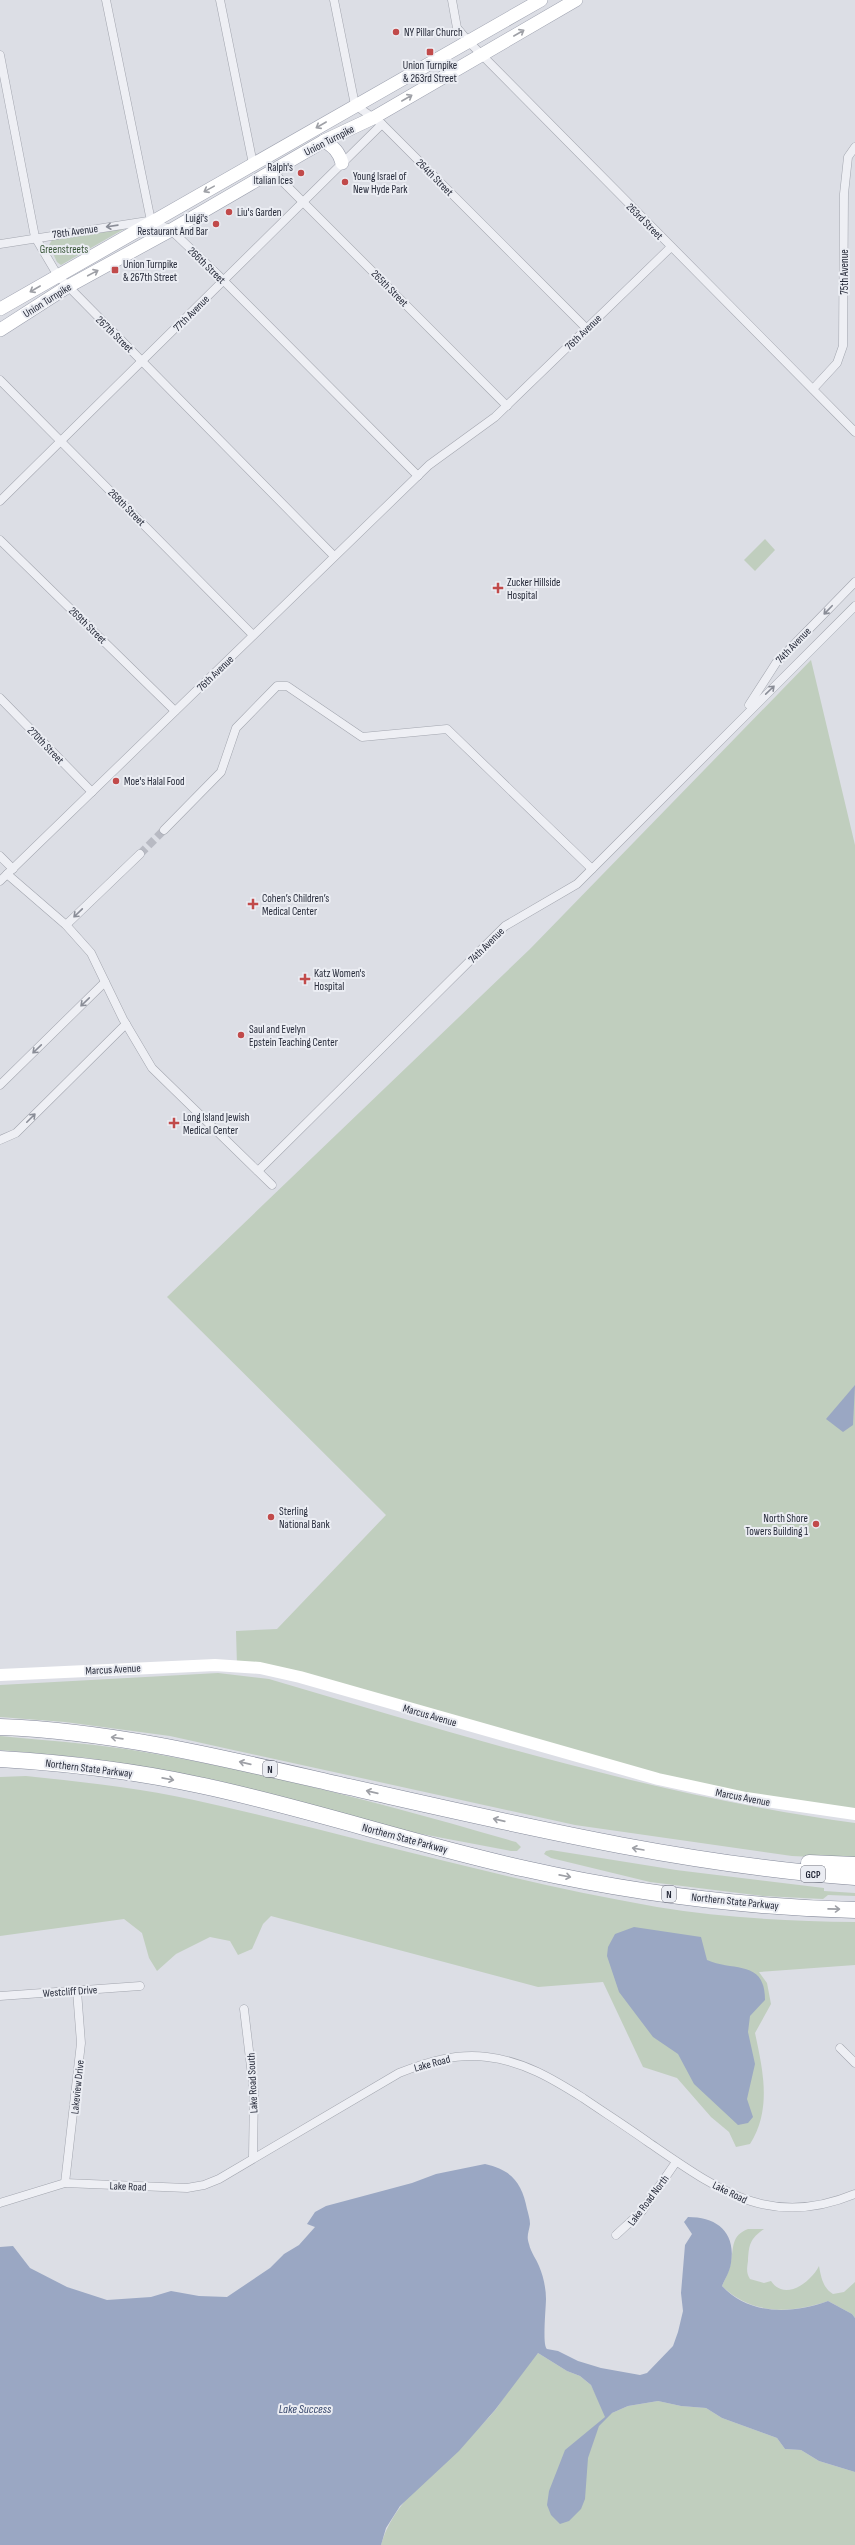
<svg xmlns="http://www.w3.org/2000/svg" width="855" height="2545" font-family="'Sofia Sans Condensed',sans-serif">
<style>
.green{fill:#c0cebe}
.water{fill:#9aa7c3}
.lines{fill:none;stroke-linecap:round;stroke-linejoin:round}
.minor-tunnel{stroke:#b8bac3;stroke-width:8;stroke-dasharray:8 4;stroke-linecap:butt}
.minor-casing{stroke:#a2a5ae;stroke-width:9}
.primary-casing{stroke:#9da1af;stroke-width:14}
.motorway-casing{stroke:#858a9a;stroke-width:17}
.minor{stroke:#eeeff4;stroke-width:8}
.secondary{stroke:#fff;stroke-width:12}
.primary{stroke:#fff;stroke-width:13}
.motorway{stroke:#fff;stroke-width:16}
.oneway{stroke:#9ea0a6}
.oneway2{stroke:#8a8d97}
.poi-dot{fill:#c14a4a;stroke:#ebedf3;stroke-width:1.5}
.labels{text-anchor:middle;stroke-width:4;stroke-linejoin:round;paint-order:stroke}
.shield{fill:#ebedf3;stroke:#626572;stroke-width:1}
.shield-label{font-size:10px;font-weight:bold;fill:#272b3a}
.poi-label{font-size:11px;fill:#272b3a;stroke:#ebedf3;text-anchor:start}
.street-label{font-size:11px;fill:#272b3a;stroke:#ebedf3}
.park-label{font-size:11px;fill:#375436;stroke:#ebedf3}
.water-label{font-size:12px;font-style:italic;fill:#35456a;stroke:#ebedf3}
</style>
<rect width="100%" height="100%" fill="#dcdee5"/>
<g class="green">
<polygon points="124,229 61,265 57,262 49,245 52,240"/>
<polygon points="765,539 775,550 755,571 744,560"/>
<polygon points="811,660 855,845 855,1814 770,1802 237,1666 236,1631 277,1629 386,1515 167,1297 530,949"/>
<path d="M218 1673 269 1679C462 1736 656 1796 855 1823V1859L792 1856 575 1825 170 1736 65 1722 0 1717V1685Z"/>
<path d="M0 1736C42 1740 84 1743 126 1749 258 1770 388 1805 516 1842L521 1847 517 1851H511L411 1832 215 1780 88 1758 0 1750Z"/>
<path d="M26 1776C83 1782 139 1788 194 1800 348 1834 500 1880 657 1907 722 1918 789 1921 855 1922V1965L759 1972 767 1983 771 2004 755 2033C763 2070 772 2110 750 2144L736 2147 729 2132 711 2117 677 2078 643 2067 603 1982 538 1987 271 1916 263 1924 252 1949 238 1955 230 1941 210 1937 176 1954 157 1971 149 1958 142 1933 124 1919 0 1936V1777Z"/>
<polygon points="551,1850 676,1870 824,1888 824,1891 855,1893 855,1896 828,1895 823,1899 763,1896 650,1882 551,1858 544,1854 546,1851"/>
<path d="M748 2229H764C750 2239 749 2244 748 2261 747 2268 746 2273 750 2279L764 2283 771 2281C785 2302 811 2282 819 2266 821 2277 823 2288 833 2294L844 2292 855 2282V2318L852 2314 828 2301C792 2314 751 2315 722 2286 725 2279 730 2270 731 2262 734 2246 731 2236 748 2229Z"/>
<path d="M538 2353 567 2371 580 2376 591 2385 603 2409 612 2413 628 2406 658 2401 681 2406 706 2408 722 2418 777 2438 785 2449 801 2450 819 2461 855 2472V2545H381C395 2492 462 2451 496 2409 508 2393 522 2363 538 2353Z"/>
</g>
<g class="water">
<polygon points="855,1385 853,1425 843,1432 826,1419"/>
<path d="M634 1927 701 1937 707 1960C734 1972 765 1959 765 2000L750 2016 748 2032 755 2064 747 2099 753 2117 748 2123 738 2125 694 2084 678 2054 653 2037 619 1992 607 1956 608 1947 615 1934Z"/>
<path d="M485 2164C512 2170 522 2183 527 2209 528 2213 530 2219 530 2224 529 2232 526 2236 529 2244 531 2253 536 2258 539 2266 543 2275 546 2288 546 2299 546 2307 542 2346 547 2349L558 2351 578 2361 601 2368 640 2375 647 2373 673 2346 678 2332 683 2311 681 2293 685 2245 692 2234 684 2222 688 2217C717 2217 736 2232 731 2263 730 2271 725 2279 722 2286 750 2316 793 2314 828 2301L852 2314 855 2318V2472L819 2461 801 2450 785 2449 777 2438 722 2418 706 2408 681 2406 658 2401 628 2406 612 2413 599 2426 588 2458 585 2499 581 2509 569 2521 560 2524 551 2515 547 2505 549 2491 565 2450 605 2417 591 2385 580 2376 567 2371 538 2353 495 2410 459 2451 400 2506 386 2528 381 2545H0V2247L13 2246 30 2268 67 2287 107 2300 151 2297 171 2291 199 2296 227 2297 270 2268 284 2254 299 2245 315 2227 307 2224 315 2212 326 2206 412 2183 436 2174Z"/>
</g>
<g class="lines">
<polyline class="minor-tunnel" points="140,854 164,830"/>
<defs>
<g id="minor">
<polyline points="106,0 151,221 171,230 217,274 418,476"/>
<polyline points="220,0 253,164"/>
<polyline points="334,0 355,105 382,124 587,329"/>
<polyline points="452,0 457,28 469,42 855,432"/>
<polyline points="0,55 35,237 58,276 334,556"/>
<polyline points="272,171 507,406"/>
<polyline points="0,244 148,221"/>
<polyline points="0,380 253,635"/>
<polyline points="813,389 837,363 843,346 844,194 848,157 855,147"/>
<polyline points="0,501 382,124"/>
<polyline points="0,540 175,711"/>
<polyline points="0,698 92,792"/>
<polyline points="749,705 776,663 855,582"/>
<polyline points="164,830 221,772 236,728 277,686 287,686 362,737 447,729 592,869"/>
<polyline points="0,856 13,869"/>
<polyline points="7,874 66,925 91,953 123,1019 152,1068 272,1185"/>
<polyline points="0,881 429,465 495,417 671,247"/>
<polyline points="66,925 140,854"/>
<polyline points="0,1085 105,982"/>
<polyline points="0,1140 16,1133 126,1024"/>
<polyline points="258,1171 505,926 577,884 855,606"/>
<polyline points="0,1996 140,1986"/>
<polyline points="244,2009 254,2092 253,2157"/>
<polyline points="840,2048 855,2063"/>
<polyline points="65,2183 81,2043 77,1991"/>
<path d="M0 2203 65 2183 187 2188 204 2185 219 2179 399 2073C427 2062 456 2053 487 2057 523 2061 553 2079 583 2098 605 2113 627 2127 648 2142 717 2189 769 2230 855 2194"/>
<polyline points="616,2235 642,2211 676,2162"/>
</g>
<g id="primary">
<path d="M324 141C334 147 339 152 342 163"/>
<polyline points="0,309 541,0"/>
<polyline points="0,330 67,287 171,230 324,141 373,118 576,0"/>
</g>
<g id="motorway">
<path d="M0 1727C111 1731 219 1757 327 1782 502 1821 676 1864 855 1877"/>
<path d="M0 1759C67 1763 134 1771 199 1785 309 1808 416 1845 526 1869 633 1893 745 1907 855 1910"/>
<polyline points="809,1863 855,1865"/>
</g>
</defs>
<use href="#minor" class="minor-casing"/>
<use href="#primary" class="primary-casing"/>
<use href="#motorway" class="motorway-casing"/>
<use href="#minor" class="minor"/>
<polyline class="secondary" points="0,1675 215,1665 260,1668 300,1677 658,1779 746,1798 855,1814"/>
<use href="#primary" class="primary"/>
<use href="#motorway" class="motorway"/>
</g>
<defs><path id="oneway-shaft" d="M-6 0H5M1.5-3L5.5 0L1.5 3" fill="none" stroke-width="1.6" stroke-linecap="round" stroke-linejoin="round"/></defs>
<g class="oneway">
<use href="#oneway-shaft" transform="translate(519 33) rotate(-30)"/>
<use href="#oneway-shaft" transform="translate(407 98) rotate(-30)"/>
<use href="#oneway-shaft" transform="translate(321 125) rotate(150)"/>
<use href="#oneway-shaft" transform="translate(209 189) rotate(151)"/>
<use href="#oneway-shaft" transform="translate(93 273) rotate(-28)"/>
<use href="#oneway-shaft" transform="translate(35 289) rotate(150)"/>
<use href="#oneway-shaft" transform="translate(117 1738) rotate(-172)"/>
<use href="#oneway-shaft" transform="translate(245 1763) rotate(-167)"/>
<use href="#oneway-shaft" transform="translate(168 1779) rotate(11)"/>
<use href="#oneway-shaft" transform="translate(372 1792) rotate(-167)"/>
<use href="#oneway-shaft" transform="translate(499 1820) rotate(-167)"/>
<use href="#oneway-shaft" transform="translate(638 1849) rotate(-170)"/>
<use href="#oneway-shaft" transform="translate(565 1876) rotate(11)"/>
<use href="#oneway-shaft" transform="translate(834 1909) rotate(1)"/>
</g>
<g class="oneway2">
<use href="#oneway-shaft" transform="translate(112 226) rotate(172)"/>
<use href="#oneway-shaft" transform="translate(828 610) rotate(134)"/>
<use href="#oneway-shaft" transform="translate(770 690) rotate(-44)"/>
<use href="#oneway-shaft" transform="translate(78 913) rotate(136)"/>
<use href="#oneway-shaft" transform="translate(85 1002) rotate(136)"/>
<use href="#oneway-shaft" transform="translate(37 1049) rotate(136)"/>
<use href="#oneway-shaft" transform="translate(31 1118) rotate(-45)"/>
</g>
<g class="poi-dot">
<circle cx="396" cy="32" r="4"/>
<rect x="426" y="48" width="8" height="8" rx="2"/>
<circle cx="301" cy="173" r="4"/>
<circle cx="345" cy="182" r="4"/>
<circle cx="229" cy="212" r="4"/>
<circle cx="216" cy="224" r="4"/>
<rect x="111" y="266" width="8" height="8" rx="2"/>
<path d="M496 582h4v4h4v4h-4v4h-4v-4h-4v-4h4z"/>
<circle cx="116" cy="781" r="4"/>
<path d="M251 898h4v4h4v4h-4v4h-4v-4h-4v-4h4z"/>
<path d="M303 973h4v4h4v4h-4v4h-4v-4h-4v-4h4z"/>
<circle cx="241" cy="1035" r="4"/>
<path d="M172 1117h4v4h4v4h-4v4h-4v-4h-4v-4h4z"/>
<circle cx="271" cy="1517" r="4"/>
<circle cx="816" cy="1524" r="4"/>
</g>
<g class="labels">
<g class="shield">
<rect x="263" y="1761" width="14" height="16" rx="3"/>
<rect x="801" y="1866" width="24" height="16" rx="3"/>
<rect x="662" y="1886" width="14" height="16" rx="3"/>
</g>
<g class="shield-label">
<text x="270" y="1773">N</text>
<text x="813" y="1878">GCP</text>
<text x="669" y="1898">N</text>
</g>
<g class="poi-label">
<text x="404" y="36">NY Pillar Church</text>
<text x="430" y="69" text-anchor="middle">Union Turnpike<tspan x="430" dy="13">&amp; 263rd Street</tspan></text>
<text x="293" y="171" text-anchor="end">Ralph's<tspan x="293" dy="13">Italian Ices</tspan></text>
<text x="353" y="180">Young Israel of<tspan x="353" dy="13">New Hyde Park</tspan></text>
<text x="237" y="216">Liu's Garden</text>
<text x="208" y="222" text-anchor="end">Luigi's<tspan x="208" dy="13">Restaurant And Bar</tspan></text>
<text x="123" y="268">Union Turnpike<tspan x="123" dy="13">&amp; 267th Street</tspan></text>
<text x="507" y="586">Zucker Hillside<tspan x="507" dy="13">Hospital</tspan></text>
<text x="124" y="785">Moe's Halal Food</text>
<text x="262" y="902">Cohen’s Children’s<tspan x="262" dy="13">Medical Center</tspan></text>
<text x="314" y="977">Katz Women's<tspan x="314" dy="13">Hospital</tspan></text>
<text x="249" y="1033">Saul and Evelyn<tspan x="249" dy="13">Epstein Teaching Center</tspan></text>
<text x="183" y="1121">Long Island Jewish<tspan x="183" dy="13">Medical Center</tspan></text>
<text x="279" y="1515">Sterling<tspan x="279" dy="13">National Bank</tspan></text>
<text x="808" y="1522" text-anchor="end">North Shore<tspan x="808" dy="13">Towers Building 1</tspan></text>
</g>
<g class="street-label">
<text transform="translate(329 140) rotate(-27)" y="4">Union Turnpike</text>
<text transform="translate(435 177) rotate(45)" y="4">264th Street</text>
<text transform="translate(645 221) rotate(45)" y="4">263rd Street</text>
<text transform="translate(75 231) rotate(-8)" y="4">78th Avenue</text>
<text transform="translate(207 265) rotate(44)" y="4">266th Street</text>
<text transform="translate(844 272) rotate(-90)" y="4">75th Avenue</text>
<text transform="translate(390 288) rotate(45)" y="4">265th Street</text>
<text transform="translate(47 300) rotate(-32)" y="4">Union Turnpike</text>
<text transform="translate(191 313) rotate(-45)" y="4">77th Avenue</text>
<text transform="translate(583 332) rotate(-44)" y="4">76th Avenue</text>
<text transform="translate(115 334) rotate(44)" y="4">267th Street</text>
<text transform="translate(127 507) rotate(45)" y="4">268th Street</text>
<text transform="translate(88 625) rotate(44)" y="4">269th Street</text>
<text transform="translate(793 645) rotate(-46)" y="4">74th Avenue</text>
<text transform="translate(215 673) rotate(-44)" y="4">76th Avenue</text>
<text transform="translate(46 745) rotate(46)" y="4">270th Street</text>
<text transform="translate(486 945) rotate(-45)" y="4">74th Avenue</text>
<text transform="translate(113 1669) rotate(-3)" y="4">Marcus Avenue</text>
<text transform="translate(430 1715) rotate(16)" y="4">Marcus Avenue</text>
<text transform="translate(89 1768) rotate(7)" y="4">Northern State Parkway</text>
<text transform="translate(743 1797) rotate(11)" y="4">Marcus Avenue</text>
<text transform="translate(405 1838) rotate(15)" y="4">Northern State Parkway</text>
<text transform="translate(735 1901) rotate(6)" y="4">Northern State Parkway</text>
<text transform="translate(70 1991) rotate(-4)" y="4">Westcliff Drive</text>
<text transform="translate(432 2063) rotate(-15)" y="4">Lake Road</text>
<text transform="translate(252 2083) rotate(-93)" y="4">Lake Road South</text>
<text transform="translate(77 2087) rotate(-84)" y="4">Lakeview Drive</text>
<text transform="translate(128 2186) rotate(2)" y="4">Lake Road</text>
<text transform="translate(730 2192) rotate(26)" y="4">Lake Road</text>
<text transform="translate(648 2200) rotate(-53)" y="4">Lake Road North</text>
</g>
<g class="park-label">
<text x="64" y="253">Greenstreets</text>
</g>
<g class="water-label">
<text x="305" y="2413">Lake Success</text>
</g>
</g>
</svg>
